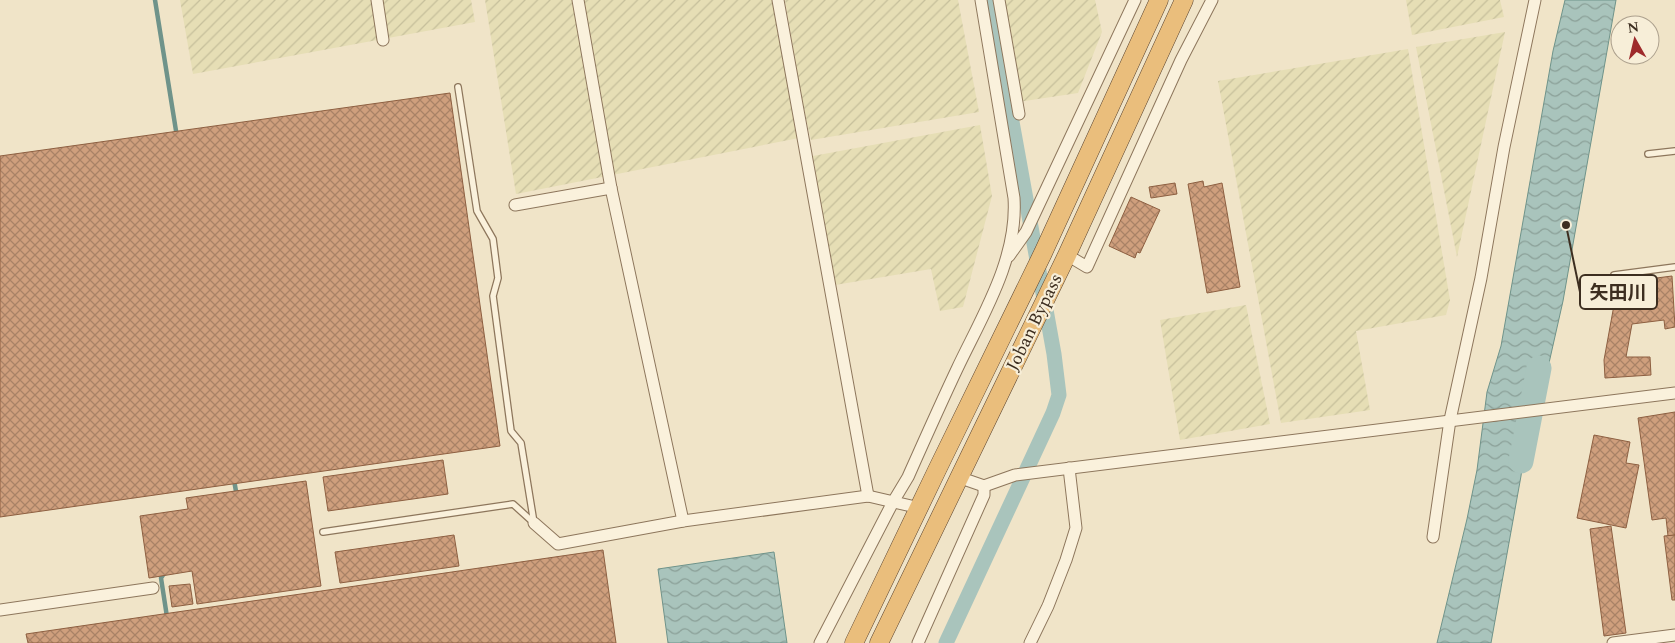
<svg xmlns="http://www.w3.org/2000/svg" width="1675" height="643" font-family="Spectral,'Noto Sans JP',serif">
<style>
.farmland{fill:url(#farmland-furrows)}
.water{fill:url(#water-waves);stroke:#6f938a}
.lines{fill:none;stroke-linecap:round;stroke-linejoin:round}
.stream{stroke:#6f938a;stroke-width:4.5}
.canal{stroke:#a9c4bc;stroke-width:15}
.river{stroke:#a9c4bc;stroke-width:25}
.building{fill:url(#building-cross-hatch);stroke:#8d5f41}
.service-casing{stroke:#8d765c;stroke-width:8}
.minor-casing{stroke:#8d765c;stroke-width:13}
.trunk-casing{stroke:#5b4430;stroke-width:19}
.service{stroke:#faf1dc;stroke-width:5.5}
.minor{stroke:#faf1dc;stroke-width:11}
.trunk{stroke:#eabe7c;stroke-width:18}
.labels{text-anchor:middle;stroke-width:4.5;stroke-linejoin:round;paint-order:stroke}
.street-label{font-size:18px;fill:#3d2e20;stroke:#f7eed8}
.leader{fill:none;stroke:#3d2e20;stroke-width:2}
.callout-dot{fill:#3d2e20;stroke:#f7eed8;stroke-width:2}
.callout{fill:#f7eed8;stroke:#3d2e20;stroke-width:2}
.callout-label{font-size:19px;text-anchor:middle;font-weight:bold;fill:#3d2e20}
</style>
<defs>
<pattern id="farmland-furrows" width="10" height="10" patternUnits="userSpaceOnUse" patternTransform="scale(1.25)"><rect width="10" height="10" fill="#e6deb5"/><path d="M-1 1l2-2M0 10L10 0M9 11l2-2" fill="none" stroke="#c6bf9b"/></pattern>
<pattern id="water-waves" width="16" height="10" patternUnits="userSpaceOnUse" patternTransform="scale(1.25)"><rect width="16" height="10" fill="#a9c4bc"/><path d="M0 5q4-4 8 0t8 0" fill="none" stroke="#8ba098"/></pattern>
<pattern id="building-cross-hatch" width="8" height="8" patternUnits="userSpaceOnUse" patternTransform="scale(1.25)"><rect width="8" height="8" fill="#cf9f7d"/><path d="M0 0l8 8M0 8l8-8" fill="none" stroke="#a98266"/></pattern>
</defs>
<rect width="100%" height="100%" fill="#f0e4c8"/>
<g class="farmland">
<polygon points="180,0 471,0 475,22 193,74"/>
<polygon points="485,0 774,0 799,138 516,194"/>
<polygon points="785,0 958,0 979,112 811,140 802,101"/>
<polygon points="1003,0 1095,0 1102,32 1078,93 1018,102"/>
<polygon points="1406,0 1500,0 1504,17 1412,35"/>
<polygon points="1505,32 1457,257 1416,47"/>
<polygon points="1408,49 1450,300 1446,315 1356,331 1370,410 1281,423 1218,81"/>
<polygon points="980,125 992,196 963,307 940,311 931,269 835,285 813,156"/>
<polygon points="1246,305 1270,424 1180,440 1160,320"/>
</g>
<g class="water">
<polygon points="1565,0 1616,0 1563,301 1549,363 1530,407 1521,476 1491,643 1437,643 1467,519 1477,470 1487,392 1501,346 1553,51"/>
<polygon points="774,552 787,643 668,643 658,569"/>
</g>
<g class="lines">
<g class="stream">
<polyline points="155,0 177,137"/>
<polyline points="234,480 237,497"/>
<polyline points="165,572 161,578 167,617"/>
</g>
<polyline class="canal" points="946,643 1053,413 1059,395 1054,354 990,0"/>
<polyline class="river" points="1521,461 1539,368"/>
</g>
<g class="building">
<polygon points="450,93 500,446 0,517 0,156"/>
<polygon points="1203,181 1204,187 1222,183 1240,287 1207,293 1188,184"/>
<polygon points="1175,183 1177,194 1151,198 1149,187"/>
<polygon points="1131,197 1160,210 1140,253 1137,252 1135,258 1109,246"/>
<polygon points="1672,276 1675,327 1665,329 1664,320 1632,324 1626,357 1650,357 1651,375 1605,378 1604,360 1618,283"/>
<polygon points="1675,412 1675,535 1668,536 1666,518 1652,520 1638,418"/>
<polygon points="1594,435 1630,442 1626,463 1639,465 1626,528 1577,518"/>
<polygon points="443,460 448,494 328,511 323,477"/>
<polygon points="306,481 321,586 197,604 192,571 149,578 140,516 188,509 186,498"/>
<polygon points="1611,526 1626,633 1604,636 1590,529"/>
<polygon points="454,535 459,566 340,583 335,552"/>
<polygon points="1675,535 1675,600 1672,600 1664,536"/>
<polygon points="603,550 616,643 28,643 26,634"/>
<polygon points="190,584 193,604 172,607 169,586"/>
</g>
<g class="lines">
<defs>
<g id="service">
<polyline points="458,87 477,211 493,239 498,278 493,296 511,431 521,443 534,523"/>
<polyline points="1648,154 1675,151"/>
<polyline points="1614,275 1675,267"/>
<polyline points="323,532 513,504 534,523"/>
</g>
<g id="minor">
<polyline points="377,0 383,40"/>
<polyline points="578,0 611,188 683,521"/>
<polyline points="778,0 868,496"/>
<polyline points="999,0 1019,114"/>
<polyline points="515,205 611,188"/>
<polyline points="1067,255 1087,267 1181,60 1212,0"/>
<polyline points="1009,256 1026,232 1135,0"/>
<polyline points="958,477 984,486 1015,475 1675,393"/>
<polyline points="534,523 558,544 683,521 868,496 920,508"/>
<polyline points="1433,537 1450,420 1481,278 1504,147 1535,0"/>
<polyline points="0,610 153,588"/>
<path d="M820 643 893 502 908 477C924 441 940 405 957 369 982 316 1018 259 1014 198L981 0"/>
<polyline points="918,643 984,495 984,486"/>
<polyline points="1030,643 1048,606 1066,560 1076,528 1069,468"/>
<polyline points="1613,643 1675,635"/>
</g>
<g id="trunk">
<polyline points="854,643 937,470 1043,253 1159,0"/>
<polyline points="879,643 1067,255 1184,0"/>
</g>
</defs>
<use href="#service" class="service-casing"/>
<use href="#minor" class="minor-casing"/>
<use href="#trunk" class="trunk-casing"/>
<use href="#service" class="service"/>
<use href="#minor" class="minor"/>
<use href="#trunk" class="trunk"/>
</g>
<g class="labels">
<g class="street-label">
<text transform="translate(1034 322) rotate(-64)" y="6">Joban Bypass</text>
</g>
</g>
<path class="leader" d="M1566 225L1580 292"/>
<circle class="callout-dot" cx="1566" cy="225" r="5"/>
<rect class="callout" x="1580" y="275" width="77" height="34" rx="5"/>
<g class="callout-label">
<text x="1618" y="299">矢田川</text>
</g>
<g transform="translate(1635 40) rotate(352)"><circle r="24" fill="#f7eed8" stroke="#ada18e"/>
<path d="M0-4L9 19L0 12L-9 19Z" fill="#9e2a2b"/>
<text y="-8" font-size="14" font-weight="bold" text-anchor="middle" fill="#3d2e20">N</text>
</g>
</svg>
